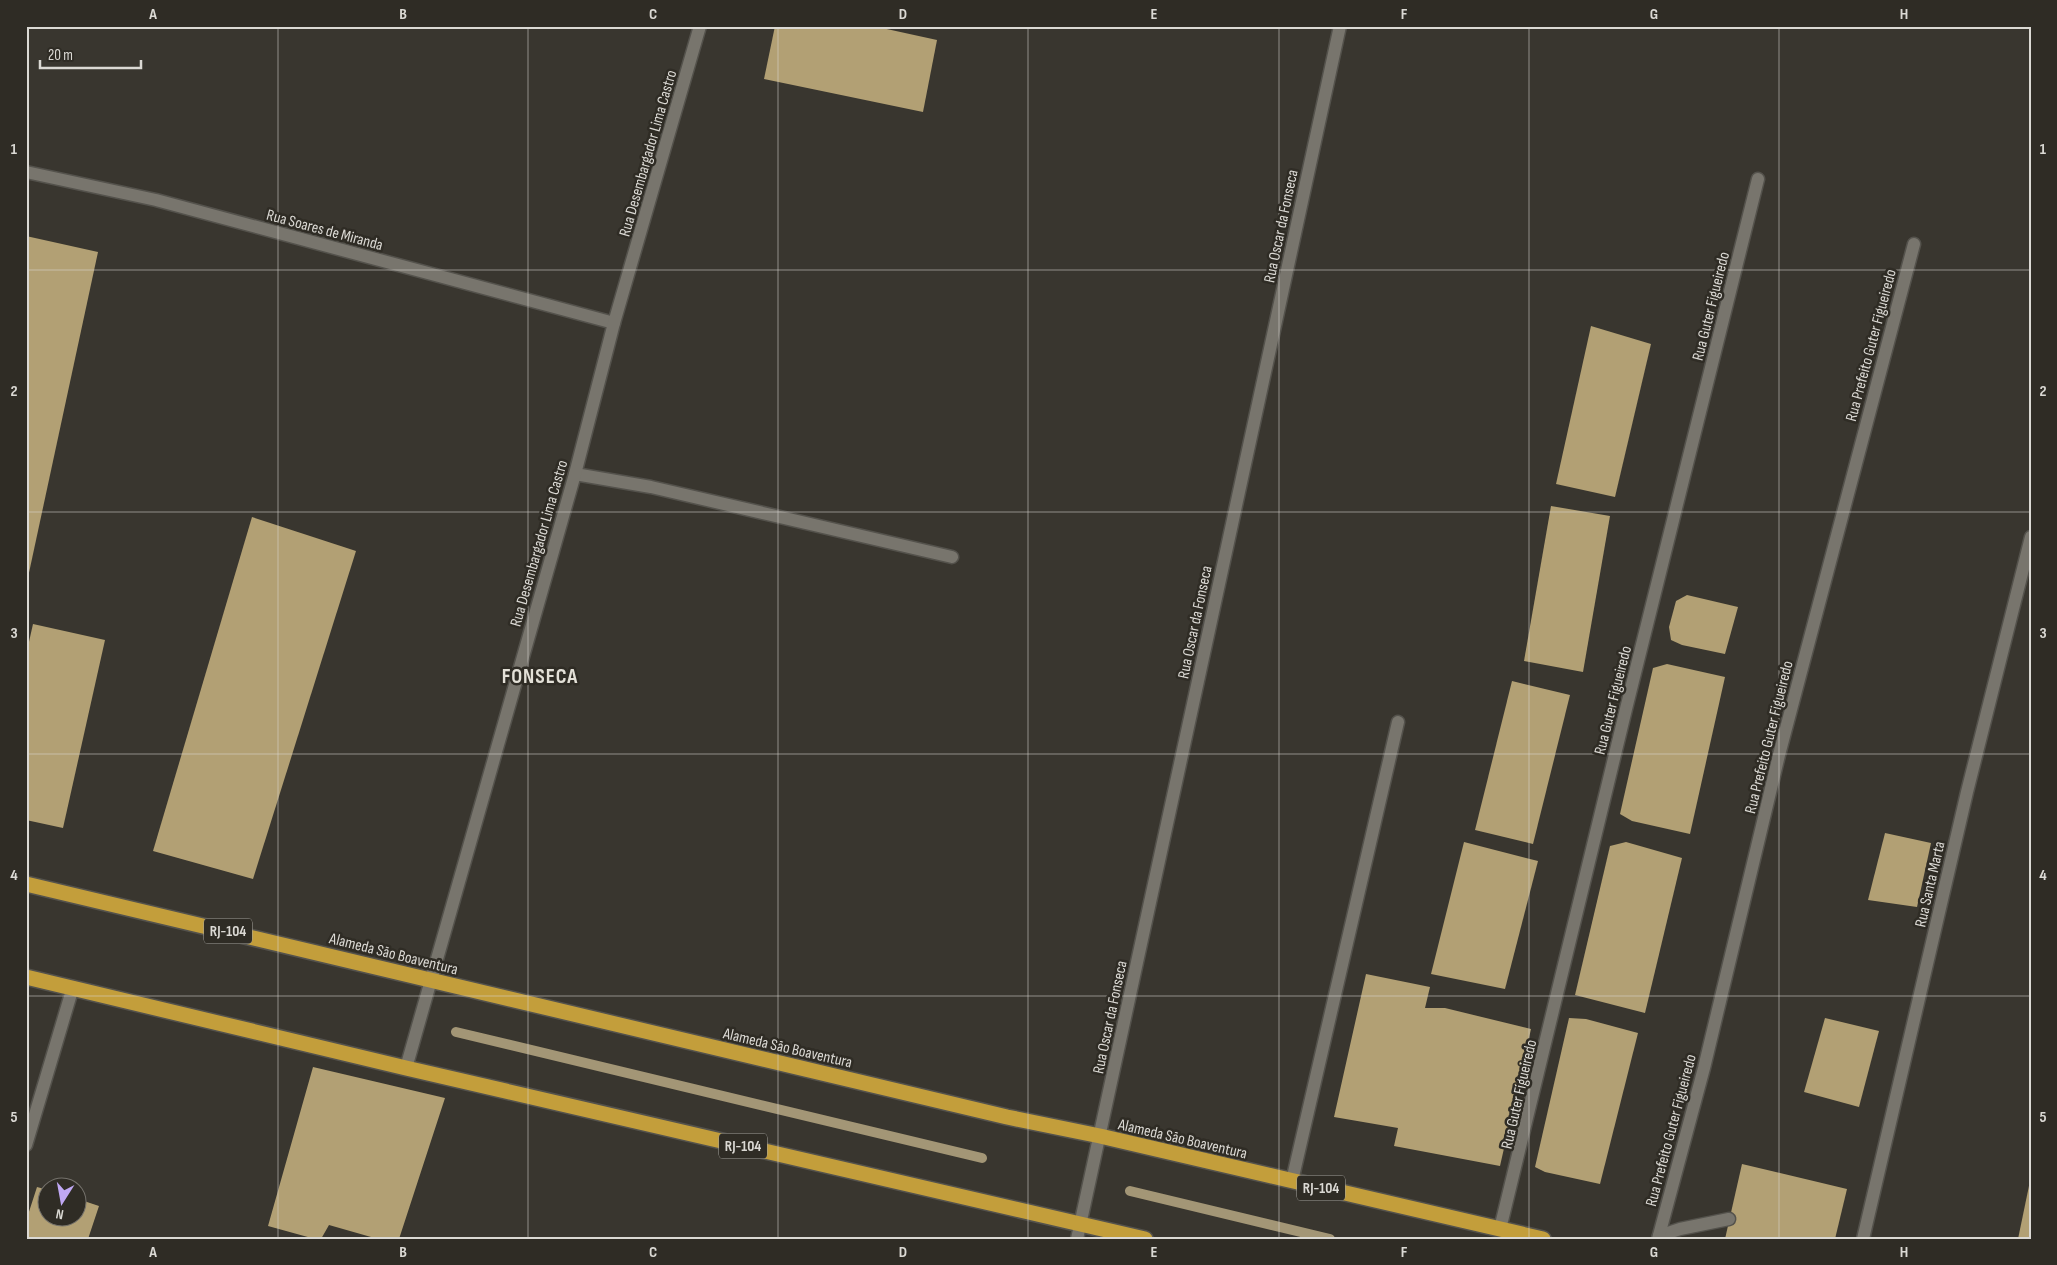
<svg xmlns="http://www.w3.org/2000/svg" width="2057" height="1265" font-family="'Sofia Sans Condensed',sans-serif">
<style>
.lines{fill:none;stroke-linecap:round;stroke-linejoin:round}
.stream{stroke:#a39676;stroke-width:10}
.building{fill:#b2a074}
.lane-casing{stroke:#54524c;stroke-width:15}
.street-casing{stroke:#54524c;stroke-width:15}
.secondary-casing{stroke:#54524c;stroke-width:15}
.highway-casing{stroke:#54524c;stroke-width:18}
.lane{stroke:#78756d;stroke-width:12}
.street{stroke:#78756d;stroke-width:12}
.secondary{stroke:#78756d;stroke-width:12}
.highway{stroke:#c39e3b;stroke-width:15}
.grid{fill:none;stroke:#dbd9d4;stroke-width:1;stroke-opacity:0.55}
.labels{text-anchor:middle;stroke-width:5;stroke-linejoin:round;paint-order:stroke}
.shield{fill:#2f2c25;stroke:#a7a5a0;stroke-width:1}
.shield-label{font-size:15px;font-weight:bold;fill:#dbd9d4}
.street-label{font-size:16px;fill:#dbd9d4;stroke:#2f2c25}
.district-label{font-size:21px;font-weight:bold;letter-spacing:1px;fill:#e3e0d7;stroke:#2f2c25}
.neatline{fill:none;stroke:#dbd9d4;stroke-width:2}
.grid-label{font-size:16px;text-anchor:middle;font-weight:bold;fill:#dbd9d4}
</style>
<rect width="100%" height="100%" fill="#39362f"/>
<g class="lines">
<g class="stream">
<polyline points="456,1032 982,1158"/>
<polyline points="1130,1191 1330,1239"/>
</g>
</g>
<g class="building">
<polygon points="775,26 873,26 937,40 923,112 764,79"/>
<polygon points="26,236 98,252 27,582 26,582"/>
<polygon points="1591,326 1651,344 1615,497 1556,484"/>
<polygon points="1551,506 1610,516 1583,672 1524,661"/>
<polygon points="252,517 356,551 253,879 153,851"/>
<polygon points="1687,595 1738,607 1725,654 1682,645 1671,640 1669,627 1676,601"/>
<polygon points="33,624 105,640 63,828 26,820 26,655"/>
<polygon points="1667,664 1725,677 1690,834 1632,821 1620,814 1653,668"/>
<polygon points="1512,681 1570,695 1533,844 1475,830"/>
<polygon points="1885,833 1931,843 1917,907 1868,900"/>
<polygon points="1464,842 1538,861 1505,989 1431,974"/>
<polygon points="1626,842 1682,858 1645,1013 1575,995 1610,846"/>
<polygon points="1366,974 1430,987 1425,1008 1445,1008 1531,1029 1500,1166 1394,1146 1398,1128 1334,1117"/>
<polygon points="1569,1018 1586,1019 1638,1033 1600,1184 1545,1172 1535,1167"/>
<polygon points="1825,1018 1879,1031 1859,1107 1804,1092"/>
<polygon points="313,1067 445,1098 399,1239 378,1239 329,1225 321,1239 315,1239 268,1226"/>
<polygon points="1742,1164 1847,1189 1835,1239 1725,1239"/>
<polygon points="2030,1181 2031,1239 2018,1239"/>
<polygon points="37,1187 48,1190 48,1218 78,1218 78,1199 99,1206 88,1239 26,1239 26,1221"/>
</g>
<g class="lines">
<defs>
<g id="lane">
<polyline points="575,474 651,487 952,557"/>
<polyline points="1292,1181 1398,722"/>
<polyline points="1659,1236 1680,1229 1729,1219"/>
</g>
<g id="street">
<polyline points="26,1145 73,987"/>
<polyline points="1500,1229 1626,709 1758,179"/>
<polyline points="1658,1239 1704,1068 1779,755 1914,244"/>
<polyline points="1863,1239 1967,792 2031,537"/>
</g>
<g id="secondary">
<polyline points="26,172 156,200 614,323"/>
<polyline points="406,1068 575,474 614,323 700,26"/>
<polyline points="1077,1239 1340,26"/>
</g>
<g id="highway">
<polyline points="26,884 1007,1117 1100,1136 1543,1239"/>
<polyline points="26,977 406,1068 1145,1239"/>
</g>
</defs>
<use href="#lane" class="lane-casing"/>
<use href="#street" class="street-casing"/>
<use href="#secondary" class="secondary-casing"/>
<use href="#highway" class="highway-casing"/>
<use href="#lane" class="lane"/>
<use href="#street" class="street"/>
<use href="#secondary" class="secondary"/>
<use href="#highway" class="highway"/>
</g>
<path class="grid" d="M278 26V1239M528 26V1239M778 26V1239M1028 26V1239M1279 26V1239M1529 26V1239M1779 26V1239M26 270H2031M26 512H2031M26 754H2031M26 996H2031"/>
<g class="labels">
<g class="shield">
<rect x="204" y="918.5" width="48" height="25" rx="4"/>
<rect x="719" y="1133.5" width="48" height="25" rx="4"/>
<rect x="1297" y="1175.5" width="48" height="25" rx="4"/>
</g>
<g class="shield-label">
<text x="228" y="936">RJ-104</text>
<text x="743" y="1151">RJ-104</text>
<text x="1321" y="1193">RJ-104</text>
</g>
<g class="street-label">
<text transform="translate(647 153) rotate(-74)" y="6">Rua Desembargador Lima Castro</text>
<text transform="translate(1280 226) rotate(-78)" y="6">Rua Oscar da Fonseca</text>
<text transform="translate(325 229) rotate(15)" y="6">Rua Soares de Miranda</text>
<text transform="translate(1710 306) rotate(-76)" y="6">Rua Guter Figueiredo</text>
<text transform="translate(1870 345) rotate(-75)" y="6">Rua Prefeito Guter Figueiredo</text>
<text transform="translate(538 543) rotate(-74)" y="6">Rua Desembargador Lima Castro</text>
<text transform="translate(1194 622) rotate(-78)" y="6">Rua Oscar da Fonseca</text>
<text transform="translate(1612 700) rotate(-76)" y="6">Rua Guter Figueiredo</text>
<text transform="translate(1768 737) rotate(-76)" y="6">Rua Prefeito Guter Figueiredo</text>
<text transform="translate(1929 884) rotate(-77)" y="6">Rua Santa Marta</text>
<text transform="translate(394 953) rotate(14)" y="6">Alameda São Boaventura</text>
<text transform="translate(1109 1017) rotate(-78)" y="6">Rua Oscar da Fonseca</text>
<text transform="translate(788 1047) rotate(13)" y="6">Alameda São Boaventura</text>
<text transform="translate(1518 1094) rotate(-77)" y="6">Rua Guter Figueiredo</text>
<text transform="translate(1670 1130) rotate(-75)" y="6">Rua Prefeito Guter Figueiredo</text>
<text transform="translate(1183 1138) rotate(13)" y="6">Alameda São Boaventura</text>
</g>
<g class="district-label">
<text x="540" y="683">FONSECA</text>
</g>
</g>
<rect width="2057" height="1265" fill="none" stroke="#2f2c25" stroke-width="55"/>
<g transform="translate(62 1202) rotate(191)"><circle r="24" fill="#2f2c25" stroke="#74716b"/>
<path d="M0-4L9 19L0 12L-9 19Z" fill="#c0a8f4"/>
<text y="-8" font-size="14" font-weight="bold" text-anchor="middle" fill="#dbd9d4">N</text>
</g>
<path d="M40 60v8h101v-8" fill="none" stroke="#dbd9d4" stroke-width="2.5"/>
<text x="48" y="60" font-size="15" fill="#dbd9d4" stroke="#2f2c25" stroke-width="4" paint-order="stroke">20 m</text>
<rect x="28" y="28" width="2002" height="1210" class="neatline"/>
<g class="grid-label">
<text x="153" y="19">A</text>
<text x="403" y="19">B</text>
<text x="653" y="19">C</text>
<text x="903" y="19">D</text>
<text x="1154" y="19">E</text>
<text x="1404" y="19">F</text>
<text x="1654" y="19">G</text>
<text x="1904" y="19">H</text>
<text x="14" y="154">1</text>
<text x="2043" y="154">1</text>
<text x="14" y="396">2</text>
<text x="2043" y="396">2</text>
<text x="14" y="638">3</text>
<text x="2043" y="638">3</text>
<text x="14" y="880">4</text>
<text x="2043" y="880">4</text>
<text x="14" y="1122">5</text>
<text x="2043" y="1122">5</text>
<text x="153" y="1257">A</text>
<text x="403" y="1257">B</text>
<text x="653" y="1257">C</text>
<text x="903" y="1257">D</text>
<text x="1154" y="1257">E</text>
<text x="1404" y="1257">F</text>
<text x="1654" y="1257">G</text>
<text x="1904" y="1257">H</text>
</g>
</svg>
